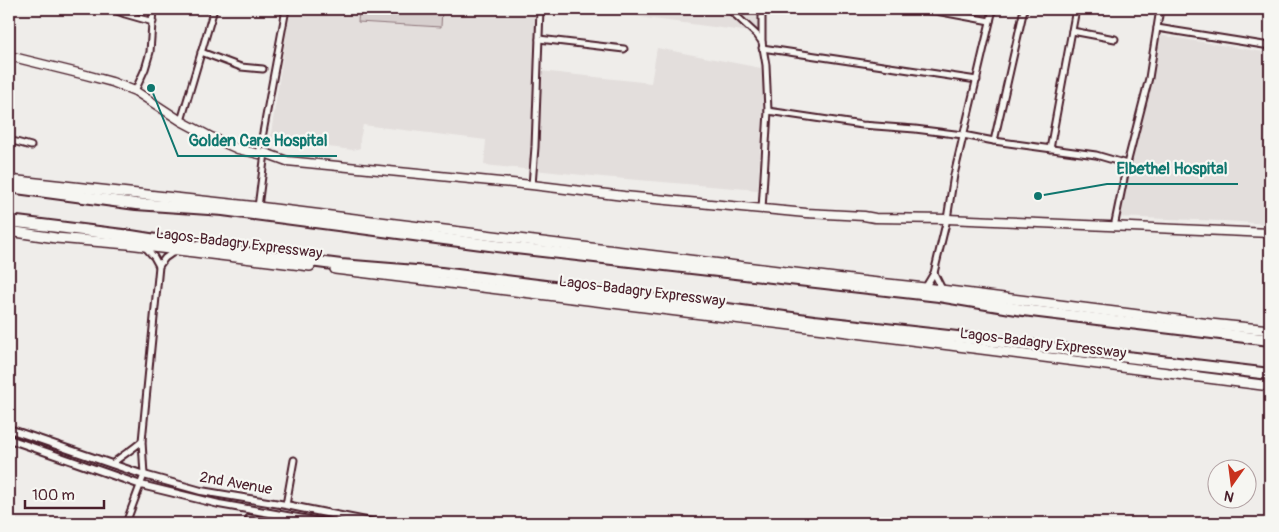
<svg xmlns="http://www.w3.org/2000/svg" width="1279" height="532" font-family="Pangolin,sans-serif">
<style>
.built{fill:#e3dedc}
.green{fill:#d7cfce;stroke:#90777c}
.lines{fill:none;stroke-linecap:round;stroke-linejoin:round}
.minor-casing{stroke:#4a1f2b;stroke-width:9}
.tertiary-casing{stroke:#4a1f2b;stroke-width:10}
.secondary-casing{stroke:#4a1f2b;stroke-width:11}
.primary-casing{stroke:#4a1f2b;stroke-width:12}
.motorway-casing{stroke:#4a1f2b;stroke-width:14}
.minor{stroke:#f6f6f2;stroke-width:5}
.tertiary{stroke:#f6f6f2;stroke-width:6}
.secondary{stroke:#f6f6f2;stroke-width:8}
.primary{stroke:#f6f6f2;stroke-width:9}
.motorway{stroke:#f6f6f2;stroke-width:10}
.labels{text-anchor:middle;stroke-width:4.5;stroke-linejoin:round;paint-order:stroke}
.street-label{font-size:15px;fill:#4a1f2b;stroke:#f6f6f2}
.leader{fill:none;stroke:#0f766e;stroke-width:2}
.callout-dot{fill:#0f766e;stroke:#f6f6f2;stroke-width:2}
.callout-label{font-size:16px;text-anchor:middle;font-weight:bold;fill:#0f766e;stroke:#f6f6f2;stroke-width:4.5;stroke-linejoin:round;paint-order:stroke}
</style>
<rect width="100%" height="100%" fill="#efedea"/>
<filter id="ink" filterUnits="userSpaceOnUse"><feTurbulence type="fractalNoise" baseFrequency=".02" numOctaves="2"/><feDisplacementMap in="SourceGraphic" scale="10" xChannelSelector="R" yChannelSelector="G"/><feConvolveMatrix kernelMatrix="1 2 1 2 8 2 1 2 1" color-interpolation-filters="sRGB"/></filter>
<g filter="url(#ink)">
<g class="built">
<polygon points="290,9 541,9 540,71 651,83 657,48 761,68 765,85 758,190 602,177 484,165 486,140 363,125 360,139 360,148 353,150 270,140"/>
<polygon points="598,9 759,9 758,29 756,36 751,32 646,18"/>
<polygon points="1159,35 1270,53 1270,224 1224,221 1114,217 1150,80"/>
</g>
<polygon class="green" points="359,9 442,9 441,27 358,22"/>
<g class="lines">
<defs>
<g id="minor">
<polyline points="112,9 125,14 153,22"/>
<polyline points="729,9 757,35 762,42 766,65 768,111 762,209"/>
<polyline points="762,9 762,42"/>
<polyline points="899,9 936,11 990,21"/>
<polyline points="1157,28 1160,9"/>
<polyline points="1072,31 1115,39"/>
<polyline points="539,39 624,49"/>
<polyline points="762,48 977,80"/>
<polyline points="201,52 241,67 263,69"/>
<polyline points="135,91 145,69 150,52 153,9"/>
<polyline points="768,111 862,125 915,129 963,135 994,141 1096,155 1127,164"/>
<polyline points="181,121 214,9"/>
<polyline points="9,140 31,146"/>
<polyline points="994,141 1024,9"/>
<polyline points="1050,149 1076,9"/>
<polyline points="259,154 286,9"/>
<polyline points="532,185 535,147 540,9"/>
<polyline points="258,207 265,153"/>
<polyline points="1114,227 1127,164 1149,78 1157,28 1270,46"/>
<polyline points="146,248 154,257 159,266"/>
<polyline points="934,273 943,291"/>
<polyline points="925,288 934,273 947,219 954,175 993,9"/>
<path d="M112 464C121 456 132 450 142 441"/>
<polyline points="286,505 294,460"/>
<polyline points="249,518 278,523"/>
<polyline points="126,521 136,523"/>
<polyline points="126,523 144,475 142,441 159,266 165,258 175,251"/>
</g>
<g id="tertiary">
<polyline points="9,429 144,475 201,491 286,505 376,523"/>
<polyline points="9,439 141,485 219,504 326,523"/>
</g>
<polyline id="secondary" points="9,56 86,75 112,82 135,91 181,121 211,137 238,149 259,154 265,153 287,161 532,185 624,196 806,213 864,216 875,218 947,219 1270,233"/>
<g id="primary">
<polyline points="9,180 258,207 860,281 925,288 1210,324 1270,330"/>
<polyline points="9,231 56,238 128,244 310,266"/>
<polyline points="335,269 832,330 1270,386"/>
</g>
<g id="motorway">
<polyline points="9,187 136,204 223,210 497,246 939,296 1023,310 1270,340"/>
<polyline points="9,221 131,236 193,246 341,265 441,273 713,307 814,321 1002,342 1270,374"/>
</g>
</defs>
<use href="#minor" class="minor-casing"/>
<use href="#tertiary" class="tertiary-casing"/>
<use href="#secondary" class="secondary-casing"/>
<use href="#primary" class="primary-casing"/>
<use href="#motorway" class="motorway-casing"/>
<use href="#minor" class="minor"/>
<use href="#tertiary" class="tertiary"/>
<use href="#secondary" class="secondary"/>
<use href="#primary" class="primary"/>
<use href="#motorway" class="motorway"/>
</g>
</g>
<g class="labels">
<g class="street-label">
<text transform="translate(239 243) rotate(7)" y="5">Lagos-Badagry Expressway</text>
<text transform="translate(642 291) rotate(7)" y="5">Lagos-Badagry Expressway</text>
<text transform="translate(1043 343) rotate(7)" y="5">Lagos-Badagry Expressway</text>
<text transform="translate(236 483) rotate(10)" y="5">2nd Avenue</text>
</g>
</g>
<path class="leader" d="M151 88L178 156H337M1038 196L1107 184H1238"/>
<g class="callout-dot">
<circle cx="151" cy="88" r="5"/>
<circle cx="1038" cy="196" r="5"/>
</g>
<g class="callout-label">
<text x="258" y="146">Golden Care Hospital</text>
<text x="1172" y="174">Elbethel Hospital</text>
</g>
<rect width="1279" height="532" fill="none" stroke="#f6f6f2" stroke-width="30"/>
<rect x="15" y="15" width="1249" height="502" fill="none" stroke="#4a1f2b" stroke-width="2" filter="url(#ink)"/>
<g transform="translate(1232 484) rotate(194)"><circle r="24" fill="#f6f6f2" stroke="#b1a0a2"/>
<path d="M0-4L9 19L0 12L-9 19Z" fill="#c8321e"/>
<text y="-8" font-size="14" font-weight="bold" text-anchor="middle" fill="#4a1f2b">N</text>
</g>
<path d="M25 500v8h79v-8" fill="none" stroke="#4a1f2b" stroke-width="2.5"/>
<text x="32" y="500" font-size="15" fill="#4a1f2b" stroke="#f6f6f2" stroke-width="4" paint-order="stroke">100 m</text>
</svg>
